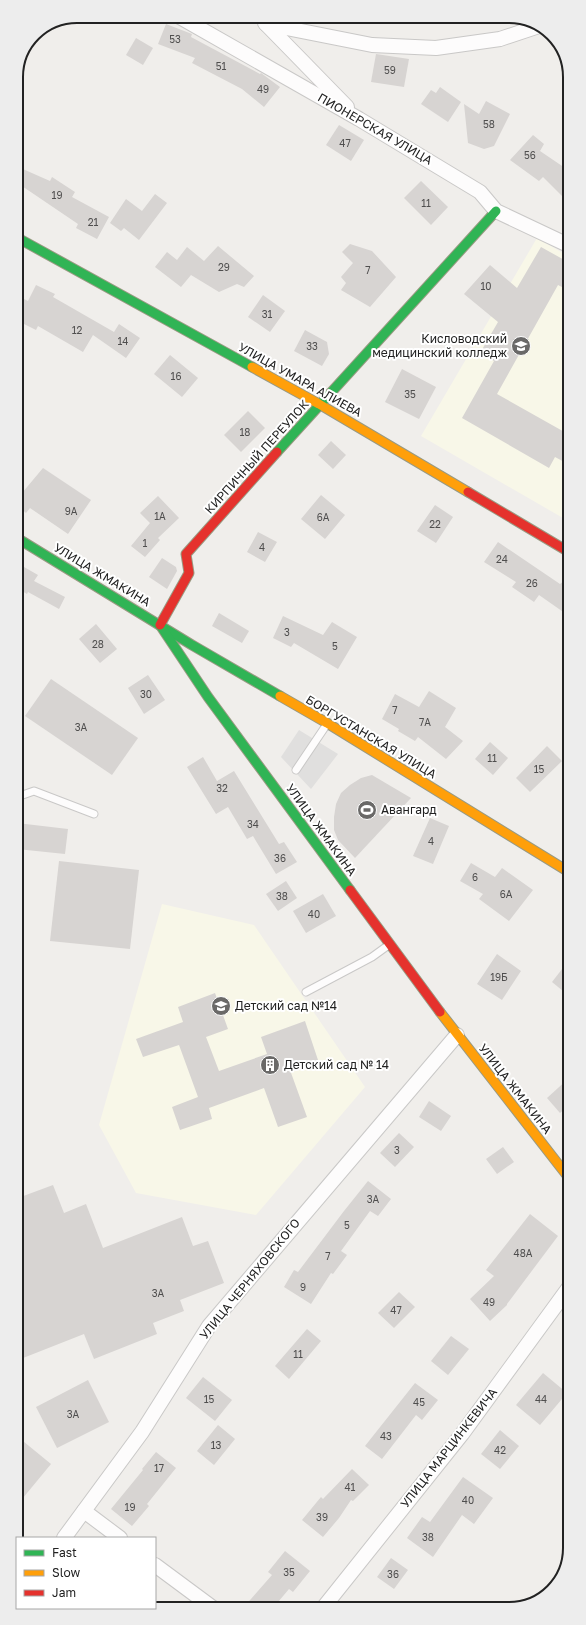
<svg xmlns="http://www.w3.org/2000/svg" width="586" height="1625" font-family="'Golos Text',sans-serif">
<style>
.education{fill:#f8f7e8}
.parking{fill:#e0dfde}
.building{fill:#d7d4d2}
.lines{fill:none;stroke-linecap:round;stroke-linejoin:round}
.lane-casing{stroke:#c9c8c7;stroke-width:9}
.street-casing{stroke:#c9c8c7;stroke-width:16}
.fast-casing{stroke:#999a82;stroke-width:11}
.slow-casing{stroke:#999a82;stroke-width:11}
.jam-casing{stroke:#999a82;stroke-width:11}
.lane{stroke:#fdfcfc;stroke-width:7}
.street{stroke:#fdfcfc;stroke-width:14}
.fast{stroke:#30b455;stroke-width:9}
.slow{stroke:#ff9f0a;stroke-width:9}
.jam{stroke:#e5322d;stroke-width:9}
.labels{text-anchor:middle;stroke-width:4;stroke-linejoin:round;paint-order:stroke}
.number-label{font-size:10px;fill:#4f4e4e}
.street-label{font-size:12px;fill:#222;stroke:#fff}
.poi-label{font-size:12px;fill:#222;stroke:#fff;text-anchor:start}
.rim{fill:none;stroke:#222;stroke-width:2}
</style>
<rect width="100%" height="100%" fill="#f0eeeb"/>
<g class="education">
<polygon points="537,238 568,256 569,508 563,518 421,436"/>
<polygon points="162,904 254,925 365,1087 256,1215 136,1193 99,1125"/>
</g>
<polygon class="parking" points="299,730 338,754 311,789 281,757"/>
<g class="building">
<polygon points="166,24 192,34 191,37 260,74 261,73 280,87 264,107 242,89 192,63 195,58 158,44"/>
<polygon points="136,38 153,48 143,65 126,55"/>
<polygon points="376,54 409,59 404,87 371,82"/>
<polygon points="440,87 461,102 448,122 421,104 431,90 436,93"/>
<polygon points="486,101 510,114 494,146 484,149 468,143 464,104 479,114"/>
<polygon points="339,125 364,140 351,161 326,145"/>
<polygon points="533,135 544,144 540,151 568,170 568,202 543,177 539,181 510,160"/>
<polygon points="16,166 50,181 52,177 75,192 72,197 109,217 97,239 76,228 78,224 16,182"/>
<polygon points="421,181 448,207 431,225 404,198"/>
<polygon points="155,194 167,203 139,240 124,228 121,231 110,223 126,199 142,211"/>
<polygon points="350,244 372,251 396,277 370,307 341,290 346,283 341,277 353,263 342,252"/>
<polygon points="218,246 254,276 244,287 237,284 219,292 191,275 181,287 155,267 167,252 177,260 187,247 204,261"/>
<polygon points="541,247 568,262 568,290 558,285 497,394 568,434 568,464 555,457 549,468 462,418 494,361 480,353 498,322 464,294 490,265 517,288"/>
<polygon points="36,285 55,294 53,297 114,332 119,324 140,338 126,358 93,335 83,352 38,326 36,330 16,320 16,295 28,301"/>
<polygon points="263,295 285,311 270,332 248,317"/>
<polygon points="305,330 327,342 329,354 322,366 294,351"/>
<polygon points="170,355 198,378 182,397 154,374"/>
<polygon points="402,369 436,387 419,419 385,402"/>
<polygon points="248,411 265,428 241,452 224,435"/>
<polygon points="331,441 346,455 333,469 318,455"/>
<polygon points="43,468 91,500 68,534 30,508 26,513 17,505 17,499"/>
<polygon points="321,495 345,515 325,539 301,519"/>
<polygon points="158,496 179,518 158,538 160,540 145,557 131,546 150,523 140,513"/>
<polygon points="435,505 453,517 436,543 417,531"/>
<polygon points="258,532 277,542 265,562 247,552"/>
<polygon points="498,542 560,584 569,577 569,616 539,595 534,602 512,587 516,582 484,562"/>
<polygon points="162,558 176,567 177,571 167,589 149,577"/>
<polygon points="17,563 38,575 34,581 65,597 59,609 28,592 27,594 17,588"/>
<polygon points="219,613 249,631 242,643 212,626"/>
<polygon points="283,616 323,635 332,622 357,637 338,669 294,643 291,647 273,638"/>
<polygon points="96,624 117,649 100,663 79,639"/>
<polygon points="148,675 165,700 144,714 128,688"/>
<polygon points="51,679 138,738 112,775 25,716"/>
<polygon points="429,691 456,708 445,727 463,741 446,759 418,737 415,741 398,731 399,729 382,719 395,694 419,707"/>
<polygon points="490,742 508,758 493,775 475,759"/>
<polygon points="547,746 562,761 530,792 516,778"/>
<polygon points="203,757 217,781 234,771 279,844 284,842 297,862 276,874 253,836 247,839 228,807 216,814 187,767"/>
<polygon points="372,775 411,798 355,858 338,840 334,830 334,817 336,804 341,793 350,785 361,778"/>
<polygon points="430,818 449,826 433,864 413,856"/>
<polygon points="17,823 68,829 65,854 17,849"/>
<polygon points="59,861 139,870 130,949 50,941"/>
<polygon points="471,863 495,877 502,868 533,890 509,921 479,899 483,894 460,881"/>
<polygon points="286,881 297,898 278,911 266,894"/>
<polygon points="323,894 336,916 306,933 293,911"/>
<polygon points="497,954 521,971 502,1000 477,984"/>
<polygon points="569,960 569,996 552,982"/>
<polygon points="215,993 228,1029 206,1037 219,1071 267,1054 261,1037 305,1021 318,1060 290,1070 307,1117 278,1127 264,1088 209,1108 212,1119 180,1130 172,1107 198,1097 179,1045 143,1057 136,1039 183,1022 178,1007"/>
<polygon points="569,1078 569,1105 560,1113 547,1098"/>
<polygon points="429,1101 451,1116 441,1131 419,1117"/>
<polygon points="399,1133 414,1147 395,1167 380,1153"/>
<polygon points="503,1147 514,1162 497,1174 486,1159"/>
<polygon points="368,1181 391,1199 378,1216 370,1211 341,1251 347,1255 333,1274 331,1273 311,1304 284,1287 294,1270 298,1272 344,1211"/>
<polygon points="53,1185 64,1213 86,1204 103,1248 182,1217 193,1246 208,1241 224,1283 180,1300 184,1311 153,1323 157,1334 94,1359 84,1334 18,1360 18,1198"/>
<polygon points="530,1214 558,1236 507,1304 507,1305 490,1321 470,1299 494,1276 486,1270"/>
<polygon points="399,1292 415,1307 394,1328 378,1313"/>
<polygon points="307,1329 321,1341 289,1379 275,1366"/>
<polygon points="451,1336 469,1349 448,1375 431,1361"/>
<polygon points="543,1373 567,1393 540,1425 516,1405"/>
<polygon points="203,1377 232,1400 215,1421 186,1398"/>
<polygon points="88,1380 109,1422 57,1448 36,1407"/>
<polygon points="415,1383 438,1400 422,1420 416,1415 382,1459 365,1446"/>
<polygon points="218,1425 235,1439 214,1465 197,1451"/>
<polygon points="500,1430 519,1446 500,1469 481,1454"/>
<polygon points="18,1437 51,1464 18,1504"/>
<polygon points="156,1452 176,1468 147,1504 149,1506 132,1526 111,1509 143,1470 142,1469"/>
<polygon points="352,1469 369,1485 353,1501 351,1500 339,1518 323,1537 302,1520 321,1497 323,1499"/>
<polygon points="463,1477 493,1498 474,1524 462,1515 433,1557 407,1538 422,1517 430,1522"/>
<polygon points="285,1551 310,1571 293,1592 289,1589 273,1608 243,1608 272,1575 268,1572"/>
<polygon points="391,1558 408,1570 394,1589 377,1577"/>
</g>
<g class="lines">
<defs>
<g id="lane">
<polyline points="296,770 327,724"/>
<polyline points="17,797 34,791 94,814"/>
<polyline points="306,992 372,957 390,944"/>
</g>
<g id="street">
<polyline points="178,16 359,119 480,192 496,211 568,245"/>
<polyline points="265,23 347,107"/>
<polyline points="266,24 372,45 436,48 500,39 539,26"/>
<polyline points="84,1511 120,1538"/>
<polyline points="64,1538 142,1432 209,1326 457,1035"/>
<polyline points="155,1565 213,1608"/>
<polyline points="323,1608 462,1434 570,1286"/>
</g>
<g id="fast">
<polyline points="16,237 252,367"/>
<polyline points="277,452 496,211"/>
<polyline points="17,538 192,645 280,696"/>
<polyline points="160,625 208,697 350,890"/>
</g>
<g id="slow">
<polyline points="252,367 319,404 468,492"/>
<polyline points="280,696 327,723 569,872"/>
<polyline points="440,1012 569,1178"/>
</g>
<g id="jam">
<polyline points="468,492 569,552"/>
<polyline points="160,625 189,573 186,554 277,452"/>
<polyline points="350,890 440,1012"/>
</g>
</defs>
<use href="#lane" class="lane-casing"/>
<use href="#street" class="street-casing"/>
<use href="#fast" class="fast-casing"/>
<use href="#slow" class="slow-casing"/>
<use href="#jam" class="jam-casing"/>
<use href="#lane" class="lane"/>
<use href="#street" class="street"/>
<use href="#fast" class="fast"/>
<use href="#slow" class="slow"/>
<use href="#jam" class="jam"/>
</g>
<defs>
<symbol id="university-disc" viewBox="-11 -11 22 22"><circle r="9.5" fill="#6a6968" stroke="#fff"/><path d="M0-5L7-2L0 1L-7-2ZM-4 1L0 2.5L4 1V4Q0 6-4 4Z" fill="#fff"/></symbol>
<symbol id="stadium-disc" viewBox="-11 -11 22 22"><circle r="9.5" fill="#6a6968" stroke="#fff"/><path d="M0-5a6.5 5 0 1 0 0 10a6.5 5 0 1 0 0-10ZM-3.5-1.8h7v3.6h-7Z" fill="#fff"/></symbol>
<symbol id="school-disc" viewBox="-11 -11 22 22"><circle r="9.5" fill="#6a6968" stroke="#fff"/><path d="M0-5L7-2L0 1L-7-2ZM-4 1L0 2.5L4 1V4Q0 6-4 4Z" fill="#fff"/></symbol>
<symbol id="building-disc" viewBox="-11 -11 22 22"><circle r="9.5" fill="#6a6968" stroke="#fff"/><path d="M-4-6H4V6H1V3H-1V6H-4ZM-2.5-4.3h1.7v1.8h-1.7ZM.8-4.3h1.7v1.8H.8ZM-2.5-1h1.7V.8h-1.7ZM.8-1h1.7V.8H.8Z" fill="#fff"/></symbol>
</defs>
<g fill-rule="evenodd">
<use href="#university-disc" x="510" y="335" width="22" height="22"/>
<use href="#stadium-disc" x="356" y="799" width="22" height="22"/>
<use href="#school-disc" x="210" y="995" width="22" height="22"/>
<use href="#building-disc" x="259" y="1054" width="22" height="22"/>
</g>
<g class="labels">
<g class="number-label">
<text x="175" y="43">53</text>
<text x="221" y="70">51</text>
<text x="390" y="74">59</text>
<text x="263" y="93">49</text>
<text x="489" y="128">58</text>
<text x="345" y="147">47</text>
<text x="530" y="159">56</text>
<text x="57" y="199">19</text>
<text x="426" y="207">11</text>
<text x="93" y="226">21</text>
<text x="224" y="271">29</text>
<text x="368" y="274">7</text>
<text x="486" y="290">10</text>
<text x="267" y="318">31</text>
<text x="77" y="334">12</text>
<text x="123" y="345">14</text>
<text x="312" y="350">33</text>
<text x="176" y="380">16</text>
<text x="410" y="398">35</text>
<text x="245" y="436">18</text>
<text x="71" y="515">9А</text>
<text x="160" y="520">1А</text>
<text x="323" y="521">6А</text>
<text x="435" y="528">22</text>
<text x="145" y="547">1</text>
<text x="262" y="551">4</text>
<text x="502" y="563">24</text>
<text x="532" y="587">26</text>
<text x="287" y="636">3</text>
<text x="98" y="648">28</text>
<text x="335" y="650">5</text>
<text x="146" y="698">30</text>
<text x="395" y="714">7</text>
<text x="425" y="726">7А</text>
<text x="81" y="731">3А</text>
<text x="492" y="762">11</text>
<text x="539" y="773">15</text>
<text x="222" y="792">32</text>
<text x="253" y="828">34</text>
<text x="431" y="845">4</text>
<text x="280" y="862">36</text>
<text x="475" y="881">6</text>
<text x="506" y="898">6А</text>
<text x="282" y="900">38</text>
<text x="314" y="918">40</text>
<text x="499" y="981">19Б</text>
<text x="397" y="1154">3</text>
<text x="373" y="1203">3А</text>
<text x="347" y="1229">5</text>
<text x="523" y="1257">48А</text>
<text x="328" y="1260">7</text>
<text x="303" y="1291">9</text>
<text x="158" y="1297">3А</text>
<text x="489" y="1306">49</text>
<text x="396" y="1314">47</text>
<text x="298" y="1358">11</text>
<text x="209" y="1403">15</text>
<text x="541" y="1403">44</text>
<text x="419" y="1406">45</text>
<text x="73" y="1418">3А</text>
<text x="386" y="1440">43</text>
<text x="216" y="1449">13</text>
<text x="500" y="1454">42</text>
<text x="159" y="1472">17</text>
<text x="350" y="1491">41</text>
<text x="468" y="1504">40</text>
<text x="130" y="1511">19</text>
<text x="322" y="1521">39</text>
<text x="428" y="1541">38</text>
<text x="289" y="1576">35</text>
<text x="393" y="1578">36</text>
</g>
<g class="street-label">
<text transform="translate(375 129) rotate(30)" y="4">ПИОНЕРСКАЯ УЛИЦА</text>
<text transform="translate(300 380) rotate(29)" y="4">УЛИЦА УМАРА АЛИЕВА</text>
<text transform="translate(257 457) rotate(-48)" y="4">КИРПИЧНЫЙ ПЕРЕУЛОК</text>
<text transform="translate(102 575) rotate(31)" y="4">УЛИЦА ЖМАКИНА</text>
<text transform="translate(371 737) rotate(31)" y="4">БОРГУСТАНСКАЯ УЛИЦА</text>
<text transform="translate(321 830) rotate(54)" y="4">УЛИЦА ЖМАКИНА</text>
<text transform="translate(515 1089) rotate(52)" y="4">УЛИЦА ЖМАКИНА</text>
<text transform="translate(250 1279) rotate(-51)" y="4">УЛИЦА ЧЕРНЯХОВСКОГО</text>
<text transform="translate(449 1448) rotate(-52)" y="4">УЛИЦА МАРЦИНКЕВИЧА</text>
</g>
<g class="poi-label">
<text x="507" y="343" text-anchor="end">Кисловодский<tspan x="507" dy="14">медицинский колледж</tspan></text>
<text x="381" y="814">Авангард</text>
<text x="235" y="1010">Детский сад №14</text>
<text x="284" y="1069">Детский сад № 14</text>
</g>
</g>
<path d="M0 0H586V1625H0ZM77 23H509A54 54 0 0 1 563 77V1548A54 54 0 0 1 509 1602H77A54 54 0 0 1 23 1548V77A54 54 0 0 1 77 23Z" fill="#ededed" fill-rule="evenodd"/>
<path class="rim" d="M77 23H509A54 54 0 0 1 563 77V1548A54 54 0 0 1 509 1602H77A54 54 0 0 1 23 1548V77A54 54 0 0 1 77 23Z"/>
<rect x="16" y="1537" width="140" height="72" fill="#ffffff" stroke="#a7a7a7"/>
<rect x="24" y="1550" width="20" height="6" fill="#30b455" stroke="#a7a7a7"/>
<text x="52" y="1557" font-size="12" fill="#222222">Fast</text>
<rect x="24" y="1570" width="20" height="6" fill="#ff9f0a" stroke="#a7a7a7"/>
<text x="52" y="1577" font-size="12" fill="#222222">Slow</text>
<rect x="24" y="1590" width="20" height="6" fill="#e5322d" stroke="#a7a7a7"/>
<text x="52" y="1597" font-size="12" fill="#222222">Jam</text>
</svg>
